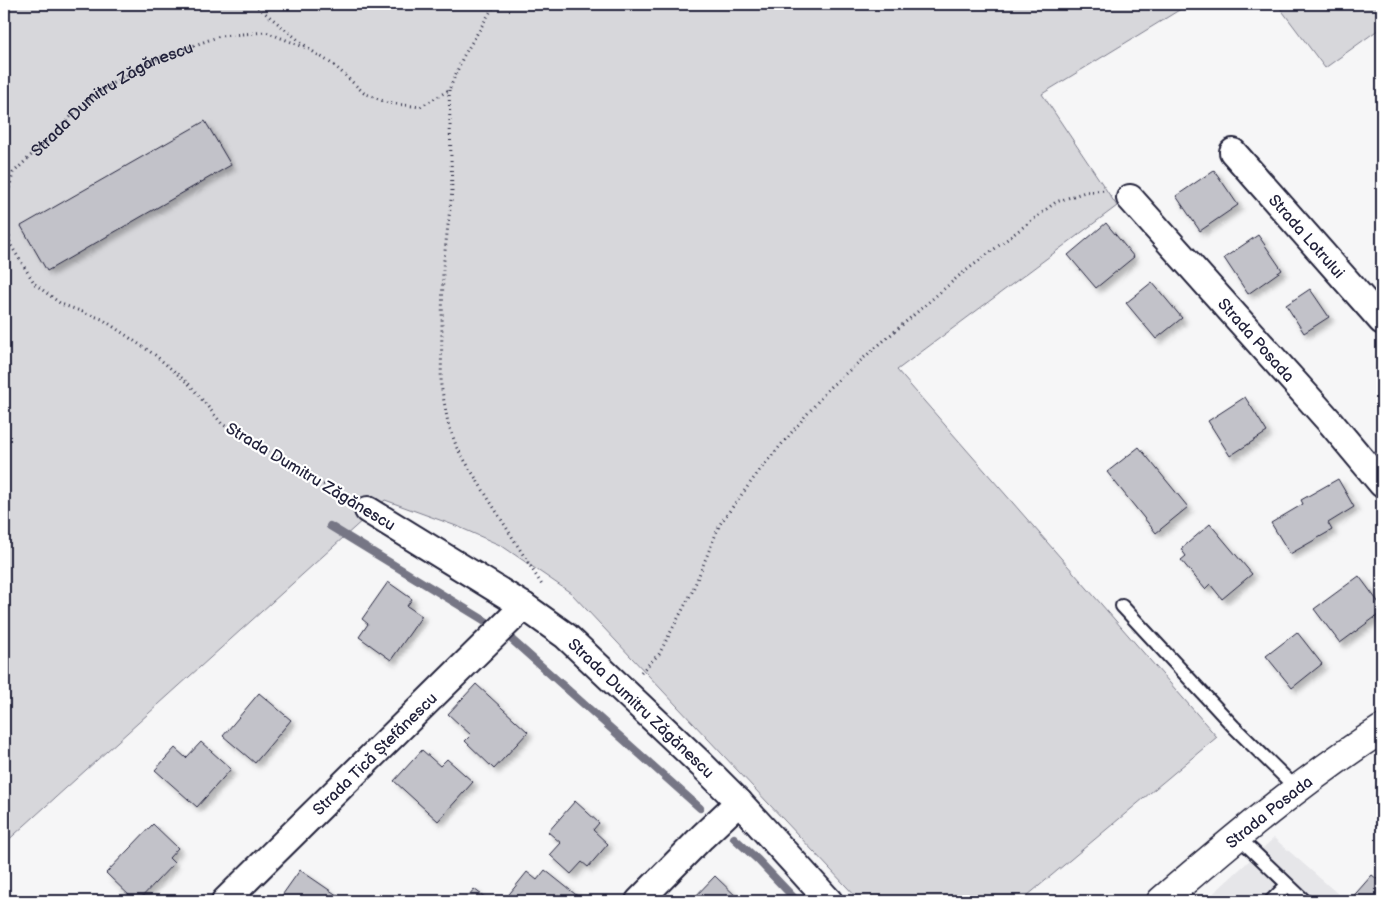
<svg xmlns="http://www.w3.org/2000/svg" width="1386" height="905" font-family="'Balsamiq Sans',sans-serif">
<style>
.built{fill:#e6e6e9}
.green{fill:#d7d7db;stroke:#7c7c8b}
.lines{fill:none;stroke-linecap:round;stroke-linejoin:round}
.stream{stroke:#767685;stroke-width:8}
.building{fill:#c2c2c9;stroke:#22223b;filter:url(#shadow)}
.service-casing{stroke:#22223b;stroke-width:16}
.minor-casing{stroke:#22223b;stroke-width:30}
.primary-casing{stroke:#22223b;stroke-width:31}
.path{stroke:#22223b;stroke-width:3;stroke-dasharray:1 4;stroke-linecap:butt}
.service{stroke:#fff;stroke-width:12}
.minor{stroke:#fff;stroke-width:26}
.primary{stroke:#fff;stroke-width:28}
.labels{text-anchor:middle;stroke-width:4.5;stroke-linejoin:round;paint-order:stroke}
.street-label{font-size:16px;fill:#22223b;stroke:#fff}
</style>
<defs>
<filter id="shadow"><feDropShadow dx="4.5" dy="4.5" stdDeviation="2.5" flood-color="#0004"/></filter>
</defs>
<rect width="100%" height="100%" fill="#f6f6f7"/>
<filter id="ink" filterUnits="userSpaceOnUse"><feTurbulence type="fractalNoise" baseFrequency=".02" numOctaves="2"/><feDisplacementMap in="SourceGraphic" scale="10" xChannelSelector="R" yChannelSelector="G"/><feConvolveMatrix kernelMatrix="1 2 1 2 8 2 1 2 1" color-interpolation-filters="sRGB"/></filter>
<g filter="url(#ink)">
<polygon class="built" points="1274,838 1346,901 1205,901"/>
<g class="green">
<polygon points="4,4 1189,4 1042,94 1117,206 897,370 1217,737 1021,901 860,901 571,593 502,546 459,527 385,500 4,844"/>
<polygon points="1277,4 1382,4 1382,27 1325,68"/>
</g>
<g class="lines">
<g class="stream">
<polyline points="330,526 487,622"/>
<polyline points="511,639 700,808"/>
<polyline points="734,838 758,860 797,901"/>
</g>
</g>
<g class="building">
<polygon points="205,121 231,165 47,271 21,226"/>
<polygon points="1214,170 1238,205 1200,231 1176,196"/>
<polygon points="1106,223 1134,257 1096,288 1068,255"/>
<polygon points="1258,235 1282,270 1248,294 1224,258"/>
<polygon points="1152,282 1182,318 1156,339 1126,303"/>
<polygon points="1310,289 1329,317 1304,333 1286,305"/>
<polygon points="1245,397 1267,432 1230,456 1208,421"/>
<polygon points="1139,447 1188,507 1156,533 1107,472"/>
<polygon points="1338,479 1354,507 1328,523 1332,530 1290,554 1271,523 1303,504 1301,500"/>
<polygon points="1210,524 1252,574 1222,599 1210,584 1205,589 1181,560 1186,556 1181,549"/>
<polygon points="1359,576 1382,607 1382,612 1340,643 1314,609"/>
<polygon points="388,582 412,599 407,606 422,616 391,660 359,637 368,624 362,619"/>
<polygon points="1297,632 1322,664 1292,688 1266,656"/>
<polygon points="476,684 528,732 494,769 465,741 471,735 448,714"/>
<polygon points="259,693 291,720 255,763 223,736"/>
<polygon points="201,742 231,769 197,807 155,770 175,748 186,758"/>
<polygon points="422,750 440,766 447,759 473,782 438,821 394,781"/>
<polygon points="575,801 599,823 593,830 608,844 588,867 582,862 571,874 550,855 561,843 548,832"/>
<polygon points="153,824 178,848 169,858 174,863 138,901 135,901 106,873"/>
<polygon points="300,870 344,900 343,901 278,901"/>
<polygon points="545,870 580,898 578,901 510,901 506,898 527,872 537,880"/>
<polygon points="1372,875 1382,883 1382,901 1349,901"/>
<polygon points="715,876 741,901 691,901"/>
<polygon points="474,889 490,901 464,901"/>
</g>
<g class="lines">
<defs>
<g id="service">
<polyline points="1122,606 1234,727 1297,789"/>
<polyline points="1237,836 1305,901"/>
<polyline points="1271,901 1287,885"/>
</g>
<g id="minor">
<path id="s2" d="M1233 152 1382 321"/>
<path id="s3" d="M1130 198 1331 423 1382 484"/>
<path id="s4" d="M368 510 524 606 566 636 702 765 739 802 829 901"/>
<path id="s5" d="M225 901 524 606"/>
<polyline points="639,901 702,837 739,802"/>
</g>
<g id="primary">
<path id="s6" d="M1161 901C1232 840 1303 780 1382 729"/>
</g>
</defs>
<use href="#service" class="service-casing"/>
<use href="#minor" class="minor-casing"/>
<use href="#primary" class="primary-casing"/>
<g class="path">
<polyline points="254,4 307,47"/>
<polyline points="449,90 452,191 443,268 441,385 448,423 457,448 542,585"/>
<path id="s1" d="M346 497 305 474 222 424 190 385 155 355 102 319 61 304 35 284 10 244 5 206 13 173 92 96 148 62 220 36 266 32 309 49 335 66 364 93 388 103 420 107 449 90 463 57 495 4"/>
<polyline points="641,672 659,654 692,592 720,524 759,471 830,387 959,276 1056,202 1085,192 1106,190"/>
</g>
<use href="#service" class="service"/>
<use href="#minor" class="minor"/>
<use href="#primary" class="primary"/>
</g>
</g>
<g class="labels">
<g class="street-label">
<text dy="6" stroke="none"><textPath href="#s1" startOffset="626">Strada Dumitru Zăgănescu</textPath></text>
<text dy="6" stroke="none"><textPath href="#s2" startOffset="112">Strada Lotrului</textPath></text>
<text dy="6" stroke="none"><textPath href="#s3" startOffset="190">Strada Posada</textPath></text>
<text transform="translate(311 476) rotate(31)" y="6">Strada Dumitru Zăgănescu</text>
<text dy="6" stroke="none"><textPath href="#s4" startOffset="339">Strada Dumitru Zăgănescu</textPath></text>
<text dy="6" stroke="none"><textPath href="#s5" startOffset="210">Strada Tică Ștefănescu</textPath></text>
<text dy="6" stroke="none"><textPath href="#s6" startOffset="140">Strada Posada</textPath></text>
</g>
</g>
<rect width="1386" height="905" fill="none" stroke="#fff" stroke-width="20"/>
<rect x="10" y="10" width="1366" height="885" fill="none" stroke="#22223b" stroke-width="2" filter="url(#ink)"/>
</svg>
